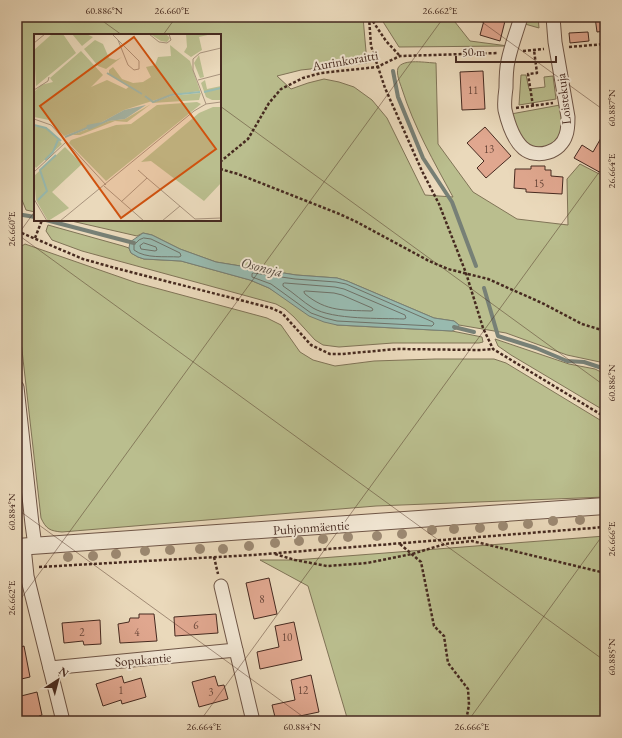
<svg xmlns="http://www.w3.org/2000/svg" width="622" height="738" font-family="'EB Garamond',serif">
<style>
.green{fill:#babe8e;stroke:#807457}
.water{fill:#98baaf;stroke:#778076}
.lines{fill:none;stroke-linecap:round;stroke-linejoin:round}
.shore{stroke:#6f7268;stroke-width:1}
.stream{stroke:#778076;stroke-width:4}
.building{fill:#e0a78f;stroke:#462a20}
.minor-casing{stroke:#6f5647;stroke-width:15}
.tertiary-casing{stroke:#6f5647;stroke-width:18}
.path{stroke:#462a20;stroke-width:2.5;stroke-dasharray:3 2;stroke-linecap:butt}
.minor{stroke:#f1e6d3;stroke-width:13}
.tertiary{stroke:#f1e6d3;stroke-width:16}
.tree{fill:#9c8972}
.ticks{fill:none;stroke:#462a20;stroke-width:1;stroke-opacity:0.45}
.labels{text-anchor:middle;stroke-width:4;stroke-linejoin:round;paint-order:stroke}
.number-label{font-size:11px;fill:#6c493c}
.street-label{font-size:13px;fill:#462a20;stroke:#f1e6d3}
.water-label{font-size:14px;font-style:italic;fill:#5a4e44;stroke:#f1e6d3}
.inset-river{fill:none;stroke:#98baaf;stroke-width:2}
.inset-road{fill:none;stroke:#a8937d;stroke-width:1}
.view{fill:#d0520f;fill-opacity:0.15;stroke:#d0520f;stroke-width:2}
.inset-edge{fill:none;stroke:#462a20;stroke-width:2}
.neatline{fill:none;stroke:#462a20;stroke-width:1.5}
.ticks-label{font-size:10px;text-anchor:middle;fill:#462a20}
</style>
<rect width="100%" height="100%" fill="#ead9bb"/>
<filter id="stains"><feTurbulence type="fractalNoise" baseFrequency=".005" numOctaves="4"/><feColorMatrix values="0 0 0 0 .2 0 0 0 0 .09 0 0 0 0 .02 0 0 0 .5 -.17"/></filter>
<radialGradient id="worn" r=".72"><stop offset=".6" stop-color="#630" stop-opacity="0"/><stop offset="1" stop-color="#630" stop-opacity=".3"/></radialGradient>
<g class="green">
<path d="M17 17H363L367 63 301 70 277 76 291 89 308 83 324 79 339 82 354 87 372 100 387 118 425 195 453 197C434 162 414 127 402 89 400 83 396 74 398 68 403 58 427 63 436 63L438 144 473 192 517 219 568 225 567 179 580 164 605 177V365L600 362 567 355 506 333 459 325 454 321 434 318 347 281 337 278 296 275 216 262 180 249 152 235 143 233 137 236 67 220H220V35H35V212L26 210 22 200 17 204Z"/>
<polygon points="380,17 451,17 470,41 508,46 399,47"/>
<polygon points="527,17 538,17 539,28 525,24"/>
<polygon points="521,75 526,75 529,89 545,87 544,77 553,76 556,99 519,105"/>
<path d="M560 105C562 113 565 122 562 130 556 147 535 154 522 139 517 133 514 122 511 114Z"/>
<polygon points="48,225 123,246 129,248 131,253 138,257 144,259 181,261 250,280 269,288 282,296 337,325 452,331 482,337 483,342 479,343 393,343 339,347 323,345 315,340 294,317 285,309 276,304 82,251 52,240 46,231"/>
<path d="M25 244 137 283 267 318 281 325 300 352 313 360 335 366 374 361 435 359H494L506 363 605 423V497L376 506 62 532C50 531 46 529 41 518L17 306V249Z"/>
<polygon points="495,339 569,364 595,369 605,374 605,411 511,355 498,346"/>
<polygon points="605,536 605,721 348,721 308,586 260,560 295,560"/>
</g>
<polygon class="water" points="143,233 152,235 180,249 216,262 296,275 337,278 347,281 434,318 454,321 459,325 458,328 452,331 337,325 324,322 309,316 269,288 250,280 181,261 144,259 138,257 131,253 129,248 130,242"/>
<g class="lines">
<g class="shore">
<path d="M144 238 151 239 180 253 181 256 179 257C165 256 146 259 134 250V245L139 240Z"/>
<polygon points="144,243 156,247 157,250 155,251 141,249 140,246"/>
<polygon points="254,273 295,279 336,282 346,284 433,322 434,324 432,326 337,321 325,318 311,313 271,284 252,277 252,274"/>
<path d="M285 283 335 287 344 289 405 315 406 318 404 319C381 318 333 320 313 308 303 302 294 293 283 286V284Z"/>
<path d="M306 291 334 293 342 295 372 308 373 310 371 311C344 310 327 312 305 294L304 292Z"/>
</g>
<g class="stream">
<polyline points="393,71 398,97 423,158 452,202 476,266"/>
<polyline points="17,214 35,217"/>
<polyline points="46,220 134,243"/>
<polyline points="484,288 498,336 536,348 567,361 584,362 605,369"/>
<polyline points="454,327 474,332"/>
</g>
</g>
<g class="building">
<polygon points="485,17 506,17 500,41 480,35"/>
<polygon points="595,17 605,17 605,31 597,32"/>
<polygon points="588,32 589,41 570,43 569,33"/>
<polygon points="601,68 605,68 605,110 602,110"/>
<polygon points="483,71 485,109 462,110 460,72"/>
<polygon points="485,127 511,156 486,178 477,168 484,161 467,143"/>
<polygon points="605,131 605,171 603,174 574,158 582,145 593,152"/>
<polygon points="531,166 545,166 545,170 551,170 551,176 563,177 562,194 526,192 526,189 514,188 515,169 531,169"/>
<polygon points="269,578 277,614 254,619 246,583"/>
<polygon points="139,614 154,614 157,641 120,643 118,624 129,622 130,618 139,618"/>
<polygon points="216,614 218,633 175,636 174,617"/>
<polygon points="100,620 101,644 84,645 83,641 64,643 62,623"/>
<polygon points="294,622 302,660 260,669 257,652 279,647 275,626"/>
<polygon points="17,639 19,639 21,647 24,646 30,677 17,680"/>
<polygon points="311,675 319,712 276,721 272,705 295,700 291,680"/>
<polygon points="122,676 124,683 141,678 146,697 122,704 121,700 103,706 96,684"/>
<polygon points="215,676 218,686 224,685 228,699 199,707 192,682"/>
<polygon points="37,692 42,715 39,716 40,721 17,721 17,720 21,719 17,703 17,697"/>
<polygon points="232,717 233,721 215,721"/>
</g>
<g class="lines">
<defs>
<g id="minor">
<path d="M521 17C517 31 511 46 508 61 506 70 506 79 506 88 505 95 504 103 505 110 508 123 513 139 523 148 537 160 561 152 566 135 568 130 568 123 568 117L555 42 553 17"/>
<polyline points="17,387 32,524 35,546"/>
<polyline points="24,547 27,576 63,721"/>
<polyline points="221,586 236,650"/>
<polyline points="50,668 236,650 253,721"/>
</g>
<polyline id="tertiary" points="17,547 605,506"/>
</defs>
<use href="#minor" class="minor-casing"/>
<use href="#tertiary" class="tertiary-casing"/>
<g class="path">
<polyline points="369,17 371,46 385,88 422,171 439,204 466,273 483,328 493,349 605,417"/>
<polyline points="370,17 386,41 400,56"/>
<polyline points="569,47 605,44"/>
<polyline points="523,51 544,49"/>
<polyline points="533,106 528,74 537,73 534,50"/>
<polyline points="516,108 553,103"/>
<polyline points="220,162 248,139 269,103 281,89 303,78 321,73 377,67 400,56 498,53"/>
<polyline points="220,169 238,174 337,213 355,221 429,261 448,269 488,279 542,303 582,324 605,331"/>
<polyline points="17,231 83,259 115,268 271,308 282,313 311,345 330,354 342,354 397,349 481,350 493,349"/>
<polyline points="35,238 42,220"/>
<polyline points="400,544 421,562 434,626 444,636 448,663 468,689 469,705 466,721"/>
<polyline points="275,554 295,560 327,566 367,563 412,554 445,544 472,541 605,573"/>
<polyline points="214,557 218,574"/>
<polyline points="39,567 253,555 605,527"/>
</g>
<use href="#minor" class="minor"/>
<use href="#tertiary" class="tertiary"/>
</g>
<g class="tree">
<circle cx="580" cy="520" r="5"/>
<circle cx="553" cy="521" r="5"/>
<circle cx="528" cy="524" r="5"/>
<circle cx="503" cy="526" r="5"/>
<circle cx="480" cy="528" r="5"/>
<circle cx="454" cy="529" r="5"/>
<circle cx="432" cy="530" r="5"/>
<circle cx="402" cy="534" r="5"/>
<circle cx="377" cy="536" r="5"/>
<circle cx="348" cy="537" r="5"/>
<circle cx="323" cy="539" r="5"/>
<circle cx="299" cy="541" r="5"/>
<circle cx="275" cy="543" r="5"/>
<circle cx="249" cy="546" r="5"/>
<circle cx="200" cy="549" r="5"/>
<circle cx="223" cy="549" r="5"/>
<circle cx="170" cy="550" r="5"/>
<circle cx="145" cy="551" r="5"/>
<circle cx="116" cy="554" r="5"/>
<circle cx="93" cy="556" r="5"/>
<circle cx="68" cy="557" r="5"/>
</g>
<path class="ticks" d="M97 17 122 35M475 17 605 111M163 35 176 17M220 106 605 386M17 234 605 661M17 236 35 211M17 509 309 721M17 604 444 17M200 721 605 164M468 721 605 532"/>
<g class="labels">
<g class="number-label">
<text x="473" y="94">11</text>
<text x="489" y="153">13</text>
<text x="539" y="187">15</text>
<text x="262" y="603">8</text>
<text x="196" y="629">6</text>
<text x="82" y="636">2</text>
<text x="137" y="636">4</text>
<text x="287" y="641">10</text>
<text x="121" y="694">1</text>
<text x="303" y="694">12</text>
<text x="211" y="696">3</text>
</g>
<g class="street-label">
<text transform="translate(345 60) rotate(-10)" y="5">Aurinkoraitti</text>
<text transform="translate(563 99) rotate(-97)" y="5">Loistekuja</text>
<text transform="translate(311 527) rotate(-4)" y="5">Puhjonmäentie</text>
<text transform="translate(143 659) rotate(-5)" y="5">Sopukantie</text>
</g>
<g class="water-label">
<text transform="translate(262 267) rotate(14)" y="5">Osonoja</text>
</g>
</g>
<g transform="translate(34 34)">
<rect width="187" height="187" fill="#ead9bb"/>
<path d="M18 0H29L42 19 2 52 0 16ZM38 0H52L59 3 48 12ZM116 0H132L136 4 133 8 127 7ZM152 0H178L165 3 168 16 157 23 150 18 153 13ZM61 6 69 10 75 24 82 26 88 23 72 35 64 32 50 15ZM136 11 156 27 166 57 137 61 90 76 68 88 30 102 15 86 0 83V58L7 51 19 48 16 44 47 17 69 41 57 53 73 46 92 55 96 52 75 40V36L79 33 88 45 99 49 109 48 117 43 112 33 121 31 124 23 137 22ZM165 21 170 43 166 44 160 29ZM171 46 173 55 187 52V66H178L172 63 167 49ZM167 59 165 66 118 69 137 62ZM163 68 167 70 72 147 35 109 37 106 82 91 97 90 123 71ZM117 70 93 88 81 87 46 101H38L75 87 91 85ZM179 73H187V149L170 167 117 127 107 128 165 79ZM1 92 15 95 28 110 2 134 0 131ZM31 113 48 130 18 158 35 174 14 187 2 166 0 142Z" fill="#babe8e"/>
<path d="M112 71 91 85 75 87 55 96 52 94 53 91 68 88 90 76Z" fill="#98baaf"/>
<path class="inset-river" d="M73 39 108 60M170 58 187 54M111 62 119 68 137 61 166 58M0 91 12 94 27 107M31 103 53 94M11 126 19 118 24 106M4 166 13 157 6 136 22 121"/>
<path class="inset-road" d="M78 0 105 27V35L100 36 94 31 84 6M115 0 125 8 133 9 137 6 135 0M0 9 11 0M164 46 187 40M0 56 14 47 15 43M172 70 159 36V25L166 19 187 14M0 85 17 91 72 151M104 136 113 144M0 138 32 108M70 152 110 187M0 165 13 187M87 168 113 144 161 185 187 184M26 187 160 77 172 70 187 68M128 187 146 172"/>
<path class="view" d="M100 3 182 115 87 184 6 72Z"/>
<rect width="187" height="187" class="inset-edge"/>
</g>
<rect width="622" height="738" fill="none" stroke="#ead9bb" stroke-width="44"/>
<g transform="translate(58 680) rotate(36)" stroke="#f1e6d3" stroke-width="3" paint-order="stroke">
<path d="M0-3L7 15L0 10L-7 15Z" fill="#462a20"/>
<text y="-6" font-size="11" font-weight="bold" text-anchor="middle" fill="#462a20">N</text>
</g>
<path d="M456 56v6h100v-6" fill="none" stroke="#462a20" stroke-width="2"/>
<text x="462" y="56" font-size="12" fill="#462a20" stroke="#f1e6d3" stroke-width="3" paint-order="stroke">50 m</text>
<rect x="22" y="22" width="578" height="694" class="neatline"/>
<g class="ticks-label">
<text x="104" y="14">60.886°N</text>
<text x="172" y="14">26.660°E</text>
<text x="440" y="14">26.662°E</text>
<text transform="translate(611 108) rotate(-90)" y="4">60.887°N</text>
<text transform="translate(611 171) rotate(-90)" y="4">26.664°E</text>
<text transform="translate(11 229) rotate(-90)" y="4">26.660°E</text>
<text transform="translate(611 383) rotate(-90)" y="4">60.886°N</text>
<text transform="translate(11 512) rotate(-90)" y="4">60.884°N</text>
<text transform="translate(611 539) rotate(-90)" y="4">26.666°E</text>
<text transform="translate(11 598) rotate(-90)" y="4">26.662°E</text>
<text transform="translate(611 657) rotate(-90)" y="4">60.885°N</text>
<text x="204" y="730">26.664°E</text>
<text x="302" y="730">60.884°N</text>
<text x="472" y="730">26.666°E</text>
</g>
<rect width="100%" height="100%" filter="url(#stains)"/>
<rect width="100%" height="100%" fill="url(#worn)"/>
</svg>
